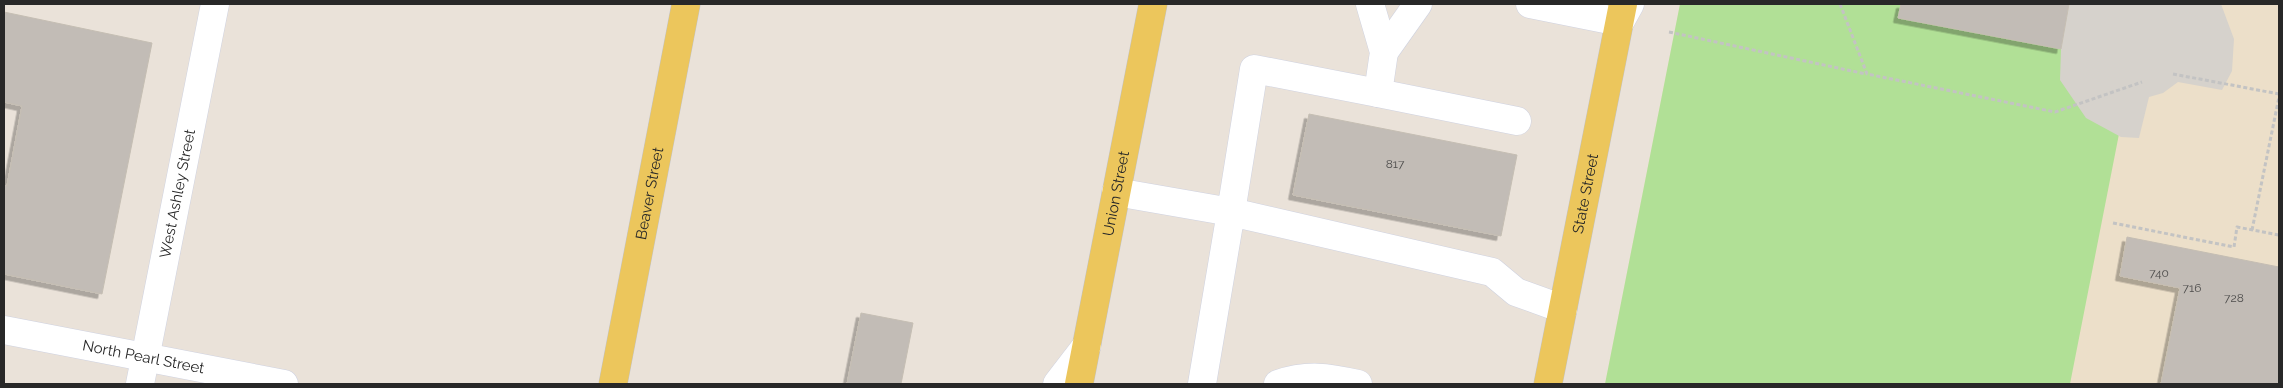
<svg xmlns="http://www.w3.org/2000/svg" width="2283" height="388" font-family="Raleway,sans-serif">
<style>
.education{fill:#ecdfc9}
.green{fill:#b1e096}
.plaza{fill:#d6d2cc}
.building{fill:#c2bcb6;stroke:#c5beb3;filter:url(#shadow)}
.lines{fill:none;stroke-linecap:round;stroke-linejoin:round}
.minor-casing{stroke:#cfd2e0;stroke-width:29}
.major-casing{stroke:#c3c3c3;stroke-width:29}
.path{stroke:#c3c3c3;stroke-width:3;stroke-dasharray:4 2.5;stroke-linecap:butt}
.minor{stroke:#fff;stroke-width:28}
.major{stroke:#ecc65c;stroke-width:28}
.labels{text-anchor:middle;stroke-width:4.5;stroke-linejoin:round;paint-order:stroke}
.number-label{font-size:12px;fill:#4e4d4c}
.street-label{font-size:15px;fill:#282828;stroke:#fff}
</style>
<defs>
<filter id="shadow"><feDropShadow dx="-4.5" dy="4.5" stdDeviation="0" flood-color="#0004"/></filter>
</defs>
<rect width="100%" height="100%" fill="#eae2d9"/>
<polygon class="education" points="1680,4 2279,4 2279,384 1605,384"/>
<polygon class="green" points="1680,4 1901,4 1898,18 2061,49 2065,82 2119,134 2070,384 1605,384"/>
<polygon class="plaza" points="2069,4 2221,4 2234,39 2232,71 2222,90 2178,82 2163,93 2149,97 2139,138 2121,137 2086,118 2060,80 2061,49"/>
<g class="building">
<polygon points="1901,4 2069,4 2061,49 1898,18"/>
<polygon points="4,12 152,43 102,294 4,274 4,185 7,186 22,106 4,102"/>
<polygon points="1309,114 1517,155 1501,236 1293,195"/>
<polygon points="2127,237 2279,267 2279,384 2161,384 2180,288 2120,276"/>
<polygon points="861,313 913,323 901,384 847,384"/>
</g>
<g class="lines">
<defs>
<g id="minor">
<polyline points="1370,4 1384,52 1378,93 1517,121"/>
<polyline points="1530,4 1620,22 1630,4"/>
<polyline points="1384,52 1418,4"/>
<polyline points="1116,192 1231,212 1254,69 1378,93"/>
<path id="s1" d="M4 330 284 384"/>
<path id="s2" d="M140 384 215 4"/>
<polyline points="1057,384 1087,345"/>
<polyline points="1202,384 1231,212 1492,272 1516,292 1563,309"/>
<path d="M1278 384C1307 374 1328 377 1358 384"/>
</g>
<g id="major">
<path id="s3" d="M613 384 686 4"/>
<path id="s4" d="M1079 384 1153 4"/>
<path id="s5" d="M1548 384 1623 4"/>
</g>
</defs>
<use href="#minor" class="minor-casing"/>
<use href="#major" class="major-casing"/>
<g class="path">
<polyline points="1840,4 1867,74 2055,112 2142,82"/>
<polyline points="1669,32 1866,74"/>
<polyline points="2173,74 2279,94"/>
<polyline points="2113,223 2234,247 2237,227 2279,235"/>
<polyline points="2252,230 2279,97"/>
</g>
<use href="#minor" class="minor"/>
<use href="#major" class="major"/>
</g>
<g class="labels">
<g class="number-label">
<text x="1395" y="168">817</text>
<text x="2159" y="277">740</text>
<text x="2192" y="292">716</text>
<text x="2234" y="302">728</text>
</g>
<g class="street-label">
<text dy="5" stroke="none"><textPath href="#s2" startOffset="194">West Ashley Street</textPath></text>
<text dy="5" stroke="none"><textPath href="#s3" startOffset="194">Beaver Street</textPath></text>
<text dy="5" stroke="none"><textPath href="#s4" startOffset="194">Union Street</textPath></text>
<text dy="5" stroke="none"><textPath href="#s5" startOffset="194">State Street</textPath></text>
<text dy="5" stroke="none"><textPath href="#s1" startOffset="142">North Pearl Street</textPath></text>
</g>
</g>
<rect width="2283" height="388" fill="none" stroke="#282828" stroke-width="10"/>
</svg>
